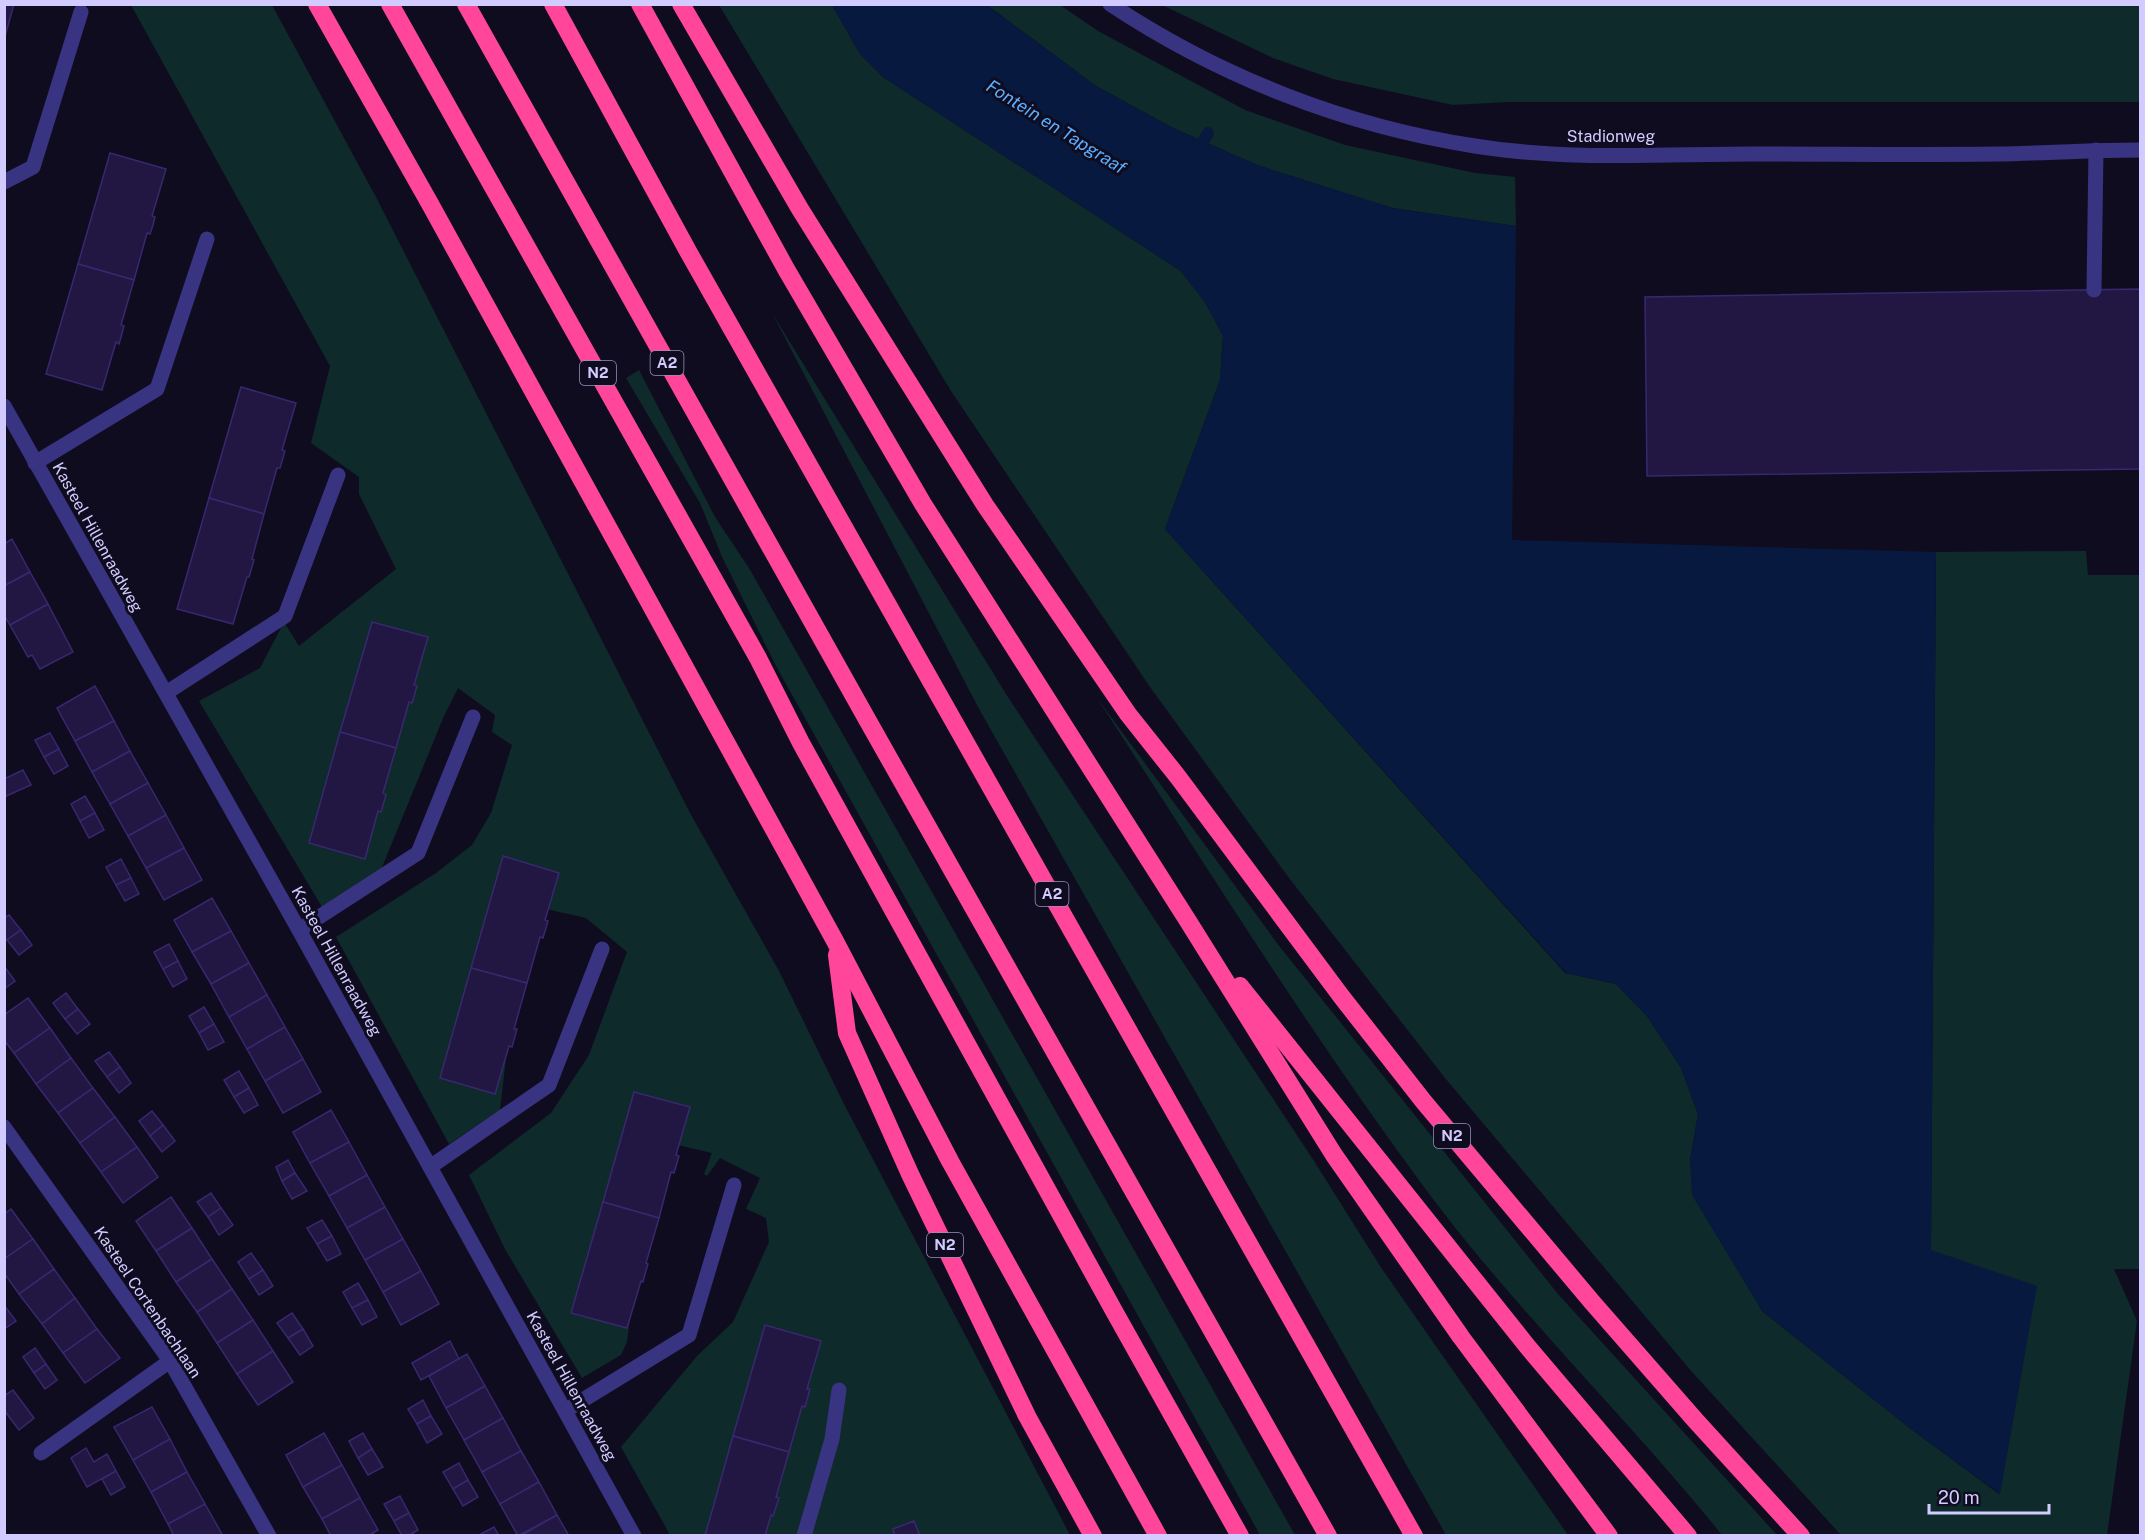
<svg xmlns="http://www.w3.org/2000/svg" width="2145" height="1540" font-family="'Public Sans',sans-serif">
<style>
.green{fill:#0e2a2a}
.water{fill:#07193e}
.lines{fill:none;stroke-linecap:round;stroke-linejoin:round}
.stream{stroke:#07193e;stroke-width:12}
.building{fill:#211742;stroke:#38286f;stroke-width:1.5}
.minor{stroke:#393481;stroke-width:15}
.highway{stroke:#ff469a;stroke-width:18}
.labels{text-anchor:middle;stroke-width:6;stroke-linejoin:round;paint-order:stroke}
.shield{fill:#100c20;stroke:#9892bc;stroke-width:1.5}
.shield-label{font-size:15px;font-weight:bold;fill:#d2cbff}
.street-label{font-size:16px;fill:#d2cbff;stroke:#100c20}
.water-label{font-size:18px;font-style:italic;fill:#59aeff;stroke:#100c20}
</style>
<rect width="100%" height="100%" fill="#100c20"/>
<g class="green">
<polygon points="131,5 272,5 377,199 690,813 779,971 844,1104 1070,1535 670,1535 621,1447 697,1356 733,1322 769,1242 766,1218 746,1209 760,1178 720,1158 707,1176 704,1174 712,1153 652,1139 627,1342 621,1355 582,1378 506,1251 469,1175 551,1113 589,1055 627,952 586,918 524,904 500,1110 449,1144 336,937 436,873 472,845 491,813 512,745 492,732 495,715 458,688 444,716 378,877 322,907 199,701 260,668 284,622 299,646 396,569 359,494 359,477 311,443 330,366"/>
<polygon points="719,5 832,5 860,54 883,77 1181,271 1205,302 1223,336 1220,380 1165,529 1565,973 1616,984 1647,1016 1681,1068 1698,1114 1690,1161 1762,1311 1911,1429 1999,1494 1931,1250 1936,552 2086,551 2088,575 2140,575 2140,1269 2114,1269 2137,1321 2107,1535 1841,1535 1692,1372 1445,1078 1289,878 1150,687 951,391"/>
<polygon points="987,5 1060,5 1098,31 1245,110 1345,145 1475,173 1515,177 1516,226 1392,208 1257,165 1173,128 1096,86"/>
<polygon points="1162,5 2140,5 2140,102 1509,102 1453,105 1333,79 1273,58"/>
<polygon points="772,313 1006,694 1314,1161 1382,1269 1568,1535 1446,1535 978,707"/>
<polygon points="639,370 715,517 749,568 1295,1535 1260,1535 1230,1481 776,666 723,559 700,503 626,378"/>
<path d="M1097 698 1280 947 1558 1294 1777 1535H1722C1625 1415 1513 1308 1421 1183 1306 1027 1203 861 1097 698Z"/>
</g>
<polygon class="water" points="832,5 987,5 1096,86 1173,128 1257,165 1392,208 1516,226 1512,540 1936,552 1931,1250 2037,1286 2000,1494 1911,1429 1762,1311 1692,1195 1690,1161 1698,1114 1681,1068 1647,1016 1616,984 1566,973 1165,529 1220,380 1223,336 1205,302 1181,271 883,77 860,54"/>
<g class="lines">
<polyline class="stream" points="1195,155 1208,133"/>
</g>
<g class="building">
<polygon points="4,4 14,4 4,40"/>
<polygon points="110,153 166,169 152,216 155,217 153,225 150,234 147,233 134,280 78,264"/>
<polygon points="78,264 134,280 121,325 124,326 119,344 116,342 102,390 46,374"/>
<polygon points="2140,289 2140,469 1647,476 1645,297"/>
<polygon points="241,387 296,403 282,450 285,451 280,468 277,468 264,514 209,498"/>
<polygon points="209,498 264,514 252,559 254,560 249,577 247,577 233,624 177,609"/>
<polygon points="12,539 30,572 4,586 4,544"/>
<polygon points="30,572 48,604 10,625 4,615 4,586"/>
<polygon points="48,604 73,652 40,669 32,655 28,657 10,625"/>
<polygon points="372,622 428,637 414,685 417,686 412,703 409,702 396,748 340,732"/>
<polygon points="95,686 114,721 75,741 57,708"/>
<polygon points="114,721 130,751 92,772 75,741"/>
<polygon points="340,732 396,748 383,793 386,795 381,812 378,811 365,859 309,843"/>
<polygon points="50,733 59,749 44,757 35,740"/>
<polygon points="59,749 68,766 54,774 44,757"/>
<polygon points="130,751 148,783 110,804 92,772"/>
<polygon points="23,770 31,785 4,797 4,779"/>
<polygon points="148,783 166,815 128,836 110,804"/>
<polygon points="85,796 95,813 80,821 71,804"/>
<polygon points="95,813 104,830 89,838 80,821"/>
<polygon points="166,815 184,848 146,868 128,836"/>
<polygon points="184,848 202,880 164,900 146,868"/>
<polygon points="503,856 559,873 545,920 548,921 543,938 540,937 527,983 471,968"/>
<polygon points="121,859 131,878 116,885 106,867"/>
<polygon points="131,878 139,894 125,901 116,885"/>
<polygon points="212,898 231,931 192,952 174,920"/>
<polygon points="9,915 21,930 7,940 4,937 4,918"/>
<polygon points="21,930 32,945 19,955 7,940"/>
<polygon points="231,931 249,963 211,984 192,952"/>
<polygon points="169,944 178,961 163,969 154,952"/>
<polygon points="178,961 187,979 173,987 163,969"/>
<polygon points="249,963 267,995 229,1017 211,984"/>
<polygon points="4,966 15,981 4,989"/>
<polygon points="471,968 527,983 514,1029 517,1029 512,1047 509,1046 495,1094 440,1078"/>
<polygon points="66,993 78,1009 65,1019 53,1003"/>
<polygon points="267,995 285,1027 247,1049 229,1017"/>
<polygon points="28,998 50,1028 14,1053 4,1040 4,1015"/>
<polygon points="204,1007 214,1024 199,1033 189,1016"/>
<polygon points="78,1009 90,1024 77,1034 65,1019"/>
<polygon points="214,1024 224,1042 208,1050 199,1033"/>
<polygon points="285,1027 303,1059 265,1081 247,1049"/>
<polygon points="50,1028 71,1058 36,1084 14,1053"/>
<polygon points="109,1052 120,1067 107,1077 95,1061"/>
<polygon points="71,1058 93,1088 58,1113 36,1084"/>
<polygon points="303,1059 321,1092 283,1113 265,1081"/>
<polygon points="120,1067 131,1083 119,1093 107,1077"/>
<polygon points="239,1071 249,1088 234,1097 224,1080"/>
<polygon points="93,1088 115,1117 80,1143 58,1113"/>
<polygon points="249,1088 258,1105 244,1113 234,1097"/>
<polygon points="634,1092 690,1107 676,1155 679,1156 674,1173 671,1172 659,1218 603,1202"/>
<polygon points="331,1110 349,1142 310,1163 293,1132"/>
<polygon points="152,1111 163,1125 150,1136 139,1121"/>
<polygon points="115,1117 137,1147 101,1172 80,1143"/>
<polygon points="163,1125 175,1141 162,1152 150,1136"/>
<polygon points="349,1142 367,1175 329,1196 310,1163"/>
<polygon points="137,1147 158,1177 123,1203 101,1172"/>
<polygon points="288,1160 295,1173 282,1181 276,1167"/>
<polygon points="295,1173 307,1191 292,1199 282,1181"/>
<polygon points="367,1175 385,1207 347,1228 329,1196"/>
<polygon points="211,1193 221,1208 208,1217 197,1202"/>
<polygon points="171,1197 192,1228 156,1251 136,1221"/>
<polygon points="603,1202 659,1218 646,1263 648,1264 645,1274 643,1282 641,1281 627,1328 571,1313"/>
<polygon points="385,1207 403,1239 365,1260 347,1228"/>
<polygon points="221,1208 233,1225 219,1235 208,1217"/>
<polygon points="11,1209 33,1239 4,1259 4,1214"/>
<polygon points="322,1220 332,1236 317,1244 307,1228"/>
<polygon points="192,1228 212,1259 176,1282 156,1251"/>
<polygon points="332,1236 341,1254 327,1261 317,1244"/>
<polygon points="33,1239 54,1269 19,1294 4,1273 4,1259"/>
<polygon points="403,1239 421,1271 383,1292 365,1260"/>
<polygon points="251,1253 263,1270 249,1279 238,1262"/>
<polygon points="212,1259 232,1289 197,1312 176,1282"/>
<polygon points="54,1269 75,1298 42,1324 19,1294"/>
<polygon points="263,1270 273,1286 259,1295 249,1279"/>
<polygon points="421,1271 439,1304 401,1325 383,1292"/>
<polygon points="358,1283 368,1300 352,1308 343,1292"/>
<polygon points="232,1289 253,1320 217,1343 197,1312"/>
<polygon points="75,1298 97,1329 63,1353 42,1324"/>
<polygon points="368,1300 377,1317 362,1325 352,1308"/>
<polygon points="4,1305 16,1321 4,1329"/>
<polygon points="292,1313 303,1329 288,1338 277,1323"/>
<polygon points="253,1320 273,1351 237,1374 217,1343"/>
<polygon points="765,1325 821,1341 807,1389 810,1389 805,1407 802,1406 789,1452 733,1436"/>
<polygon points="97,1329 120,1358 85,1383 63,1353"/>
<polygon points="303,1329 313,1346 300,1355 288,1338"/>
<polygon points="450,1341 459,1359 421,1380 412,1363"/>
<polygon points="35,1348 46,1364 34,1373 23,1357"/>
<polygon points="273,1351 293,1382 258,1405 237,1374"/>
<polygon points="467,1354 485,1386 446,1408 429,1376"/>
<polygon points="46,1364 57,1380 45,1389 34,1373"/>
<polygon points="485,1386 503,1418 464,1440 446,1408"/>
<polygon points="13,1390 34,1418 19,1430 4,1410 4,1396"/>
<polygon points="423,1400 431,1416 417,1424 408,1409"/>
<polygon points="152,1407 170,1439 133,1460 114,1427"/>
<polygon points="431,1416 442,1434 427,1443 417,1424"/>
<polygon points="503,1418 521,1451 482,1472 464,1440"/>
<polygon points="324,1433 342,1465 303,1487 286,1455"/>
<polygon points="363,1433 372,1449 358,1458 349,1441"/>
<polygon points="733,1436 789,1452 776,1497 779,1498 773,1516 771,1515 765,1536 705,1536"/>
<polygon points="170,1439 187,1472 151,1492 133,1460"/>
<polygon points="86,1448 94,1462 107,1454 116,1471 87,1487 71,1458"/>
<polygon points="372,1449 383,1467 368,1475 358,1458"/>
<polygon points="521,1451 539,1482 500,1504 482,1472"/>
<polygon points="459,1463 468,1480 453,1489 443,1472"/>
<polygon points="342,1465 360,1498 322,1519 303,1487"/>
<polygon points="116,1471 125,1487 111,1495 102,1479"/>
<polygon points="187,1472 205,1504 168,1524 151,1492"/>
<polygon points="468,1480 478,1497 463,1506 453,1489"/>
<polygon points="539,1482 557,1515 518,1536 500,1504"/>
<polygon points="400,1496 409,1513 394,1521 384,1504"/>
<polygon points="360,1498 378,1530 368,1536 331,1536 322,1519"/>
<polygon points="205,1504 223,1536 174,1536 168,1524"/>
<polygon points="409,1513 418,1530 408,1536 402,1536 394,1521"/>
<polygon points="557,1515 569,1536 520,1536"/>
<polygon points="914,1521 920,1536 895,1536 893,1529"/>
<polygon points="494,1527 499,1536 479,1535"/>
</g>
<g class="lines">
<g class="minor">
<path d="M1110 4C1220 77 1345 126 1475 146 1568 161 1664 154 1757 154 1837 154 1917 155 1997 154 2045 153 2093 150 2140 150"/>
<polyline points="4,182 33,167 81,12"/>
<polyline points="2094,290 2096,150"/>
<polyline points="4,406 299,930 634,1536"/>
<polyline points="35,463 157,389 207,239"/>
<polyline points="166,693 285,616 338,475"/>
<polyline points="299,930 418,853 473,717"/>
<polyline points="4,1127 170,1361 269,1536"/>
<polyline points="430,1167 549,1085 602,949"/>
<polyline points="565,1411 689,1335 734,1185"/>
<polyline points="41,1453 170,1361"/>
<polyline points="804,1536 832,1439 839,1390"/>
</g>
<g class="highway">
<polyline points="317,4 429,202 637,580 835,941 950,1161 1158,1536"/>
<polyline points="390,4 758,658 801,743 1114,1311 1240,1536"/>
<polyline points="466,4 868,721 1328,1536"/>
<polyline points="553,4 689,253 1414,1536"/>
<polyline points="640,4 786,269 923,504 1188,921 1334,1155 1461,1337 1609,1536"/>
<polyline points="681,4 800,209 985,505 1128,714 1178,777 1341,996 1424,1102 1592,1302 1696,1421 1801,1536"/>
<polyline points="837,955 847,1033 910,1174 1027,1416 1093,1536"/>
<polyline points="1240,986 1527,1346 1688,1536"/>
</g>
</g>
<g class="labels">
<g class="shield">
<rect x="650.5" y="351" width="33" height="24" rx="4.5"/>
<rect x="580" y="361" width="36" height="24" rx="4.5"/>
<rect x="1035.5" y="882" width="33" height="24" rx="4.5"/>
<rect x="1434" y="1124" width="36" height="24" rx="4.5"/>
<rect x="927" y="1233" width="36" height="24" rx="4.5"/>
</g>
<g class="shield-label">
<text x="667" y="368">A2</text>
<text x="598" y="378">N2</text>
<text x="1052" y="899">A2</text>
<text x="1452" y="1141">N2</text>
<text x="945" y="1250">N2</text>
</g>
<g class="street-label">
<text x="1611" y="142">Stadionweg</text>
<text transform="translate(98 537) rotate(61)" y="6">Kasteel Hillenraadweg</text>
<text transform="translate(337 961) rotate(61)" y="6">Kasteel Hillenraadweg</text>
<text transform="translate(148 1302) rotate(56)" y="6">Kasteel Cortenbachlaan</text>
<text transform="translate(572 1386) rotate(61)" y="6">Kasteel Hillenraadweg</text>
</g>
<g class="water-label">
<text transform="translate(1056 127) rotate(32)" y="6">Fontein en Tapgraaf</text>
</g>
</g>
<rect width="2145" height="1540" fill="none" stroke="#d2cbff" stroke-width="12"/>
<path d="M1929 1504v9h120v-9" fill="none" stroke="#d2cbff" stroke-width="3"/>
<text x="1938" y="1504" font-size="18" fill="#d2cbff" stroke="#100c20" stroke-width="4.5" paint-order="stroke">20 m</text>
</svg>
